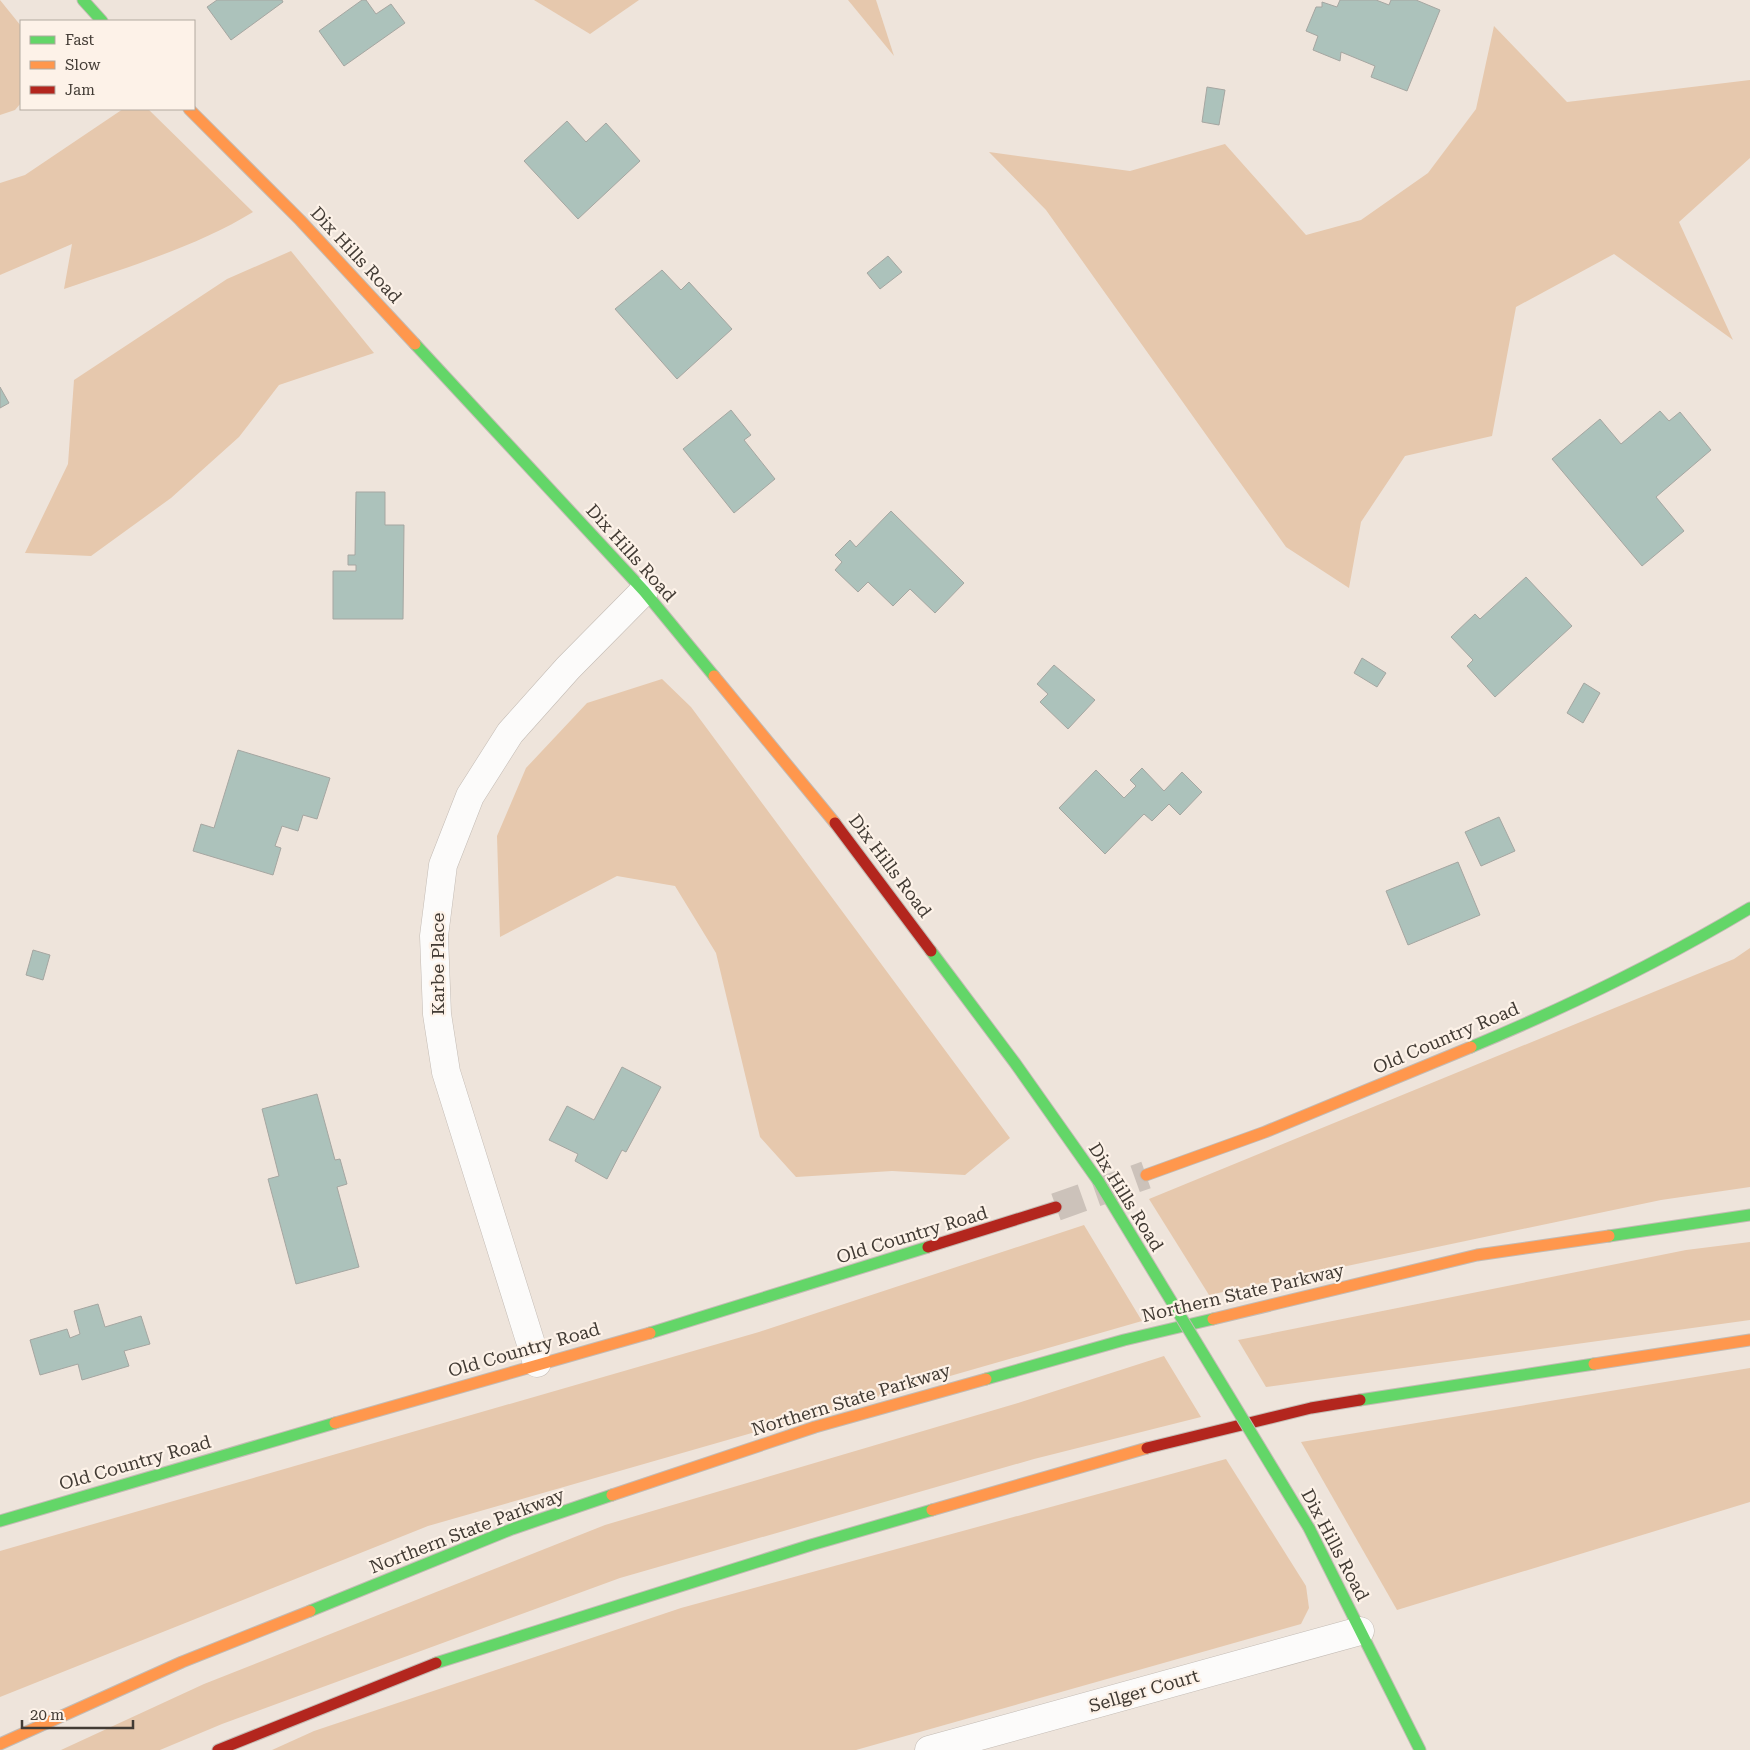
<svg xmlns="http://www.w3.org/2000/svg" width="1750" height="1750" font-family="'Roboto Serif',serif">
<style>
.green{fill:#e6c8ad}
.building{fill:#acc2bb;stroke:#a5a6a1}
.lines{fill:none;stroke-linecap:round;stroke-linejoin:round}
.secondary-tunnel{stroke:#ccc2ba;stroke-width:28;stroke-dasharray:28 14;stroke-linecap:butt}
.street-casing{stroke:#c3bbb4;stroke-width:29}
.fast-casing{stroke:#c3bbb4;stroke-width:13}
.slow-casing{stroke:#c3bbb4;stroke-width:13}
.jam-casing{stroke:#c3bbb4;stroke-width:13}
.street{stroke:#fcfbfa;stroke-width:28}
.fast{stroke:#63d668;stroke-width:11}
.slow{stroke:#ff974d;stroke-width:11}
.jam{stroke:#b3261e;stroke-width:11}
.fast-bridge-casing{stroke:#c3bbb4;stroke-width:13;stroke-linecap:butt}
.fast-bridge{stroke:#63d668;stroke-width:11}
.labels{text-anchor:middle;stroke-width:4.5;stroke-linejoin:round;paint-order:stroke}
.street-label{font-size:18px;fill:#423b34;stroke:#fdf2e8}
</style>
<rect width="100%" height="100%" fill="#eee4db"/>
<g class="green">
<polygon points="0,0 21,26 21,103 15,110 0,115"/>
<polygon points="534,0 639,0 590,34"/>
<polygon points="848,0 876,0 894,56"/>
<polygon points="1494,26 1567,102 1750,80 1750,158 1679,222 1733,340 1614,254 1516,307 1492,436 1405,456 1361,522 1349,588 1286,547 1046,210 989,152 1130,171 1225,144 1306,235 1361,220 1428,173 1476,109"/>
<path d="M123 109H148L253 212C198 246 125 268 64 289L72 244 0 275V183L25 175Z"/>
<polygon points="291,251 374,353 279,385 239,437 171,498 91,556 25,553 68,464 74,380 227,279"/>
<polygon points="662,679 691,707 1010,1138 965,1175 892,1171 796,1177 760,1137 716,953 675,886 617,876 500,937 497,836 526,768 587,703"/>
<polygon points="1750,948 1750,1187 1661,1200 1209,1295 1149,1199 1734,959"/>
<polygon points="1084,1225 1142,1321 428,1526 0,1697 0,1551 759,1332"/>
<polygon points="1750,1242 1750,1320 1266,1387 1238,1340 1686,1250"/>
<polygon points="1164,1356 1201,1417 1034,1459 620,1578 222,1724 160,1750 61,1750 204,1684 605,1525 1018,1403"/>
<polygon points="1750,1368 1750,1502 1397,1610 1301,1442"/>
<polygon points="1226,1459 1306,1586 1309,1608 1301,1624 856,1750 272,1750 314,1731 681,1608"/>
</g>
<g class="building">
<polygon points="217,0 282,0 283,2 231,40 207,7"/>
<polygon points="362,0 366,0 376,14 391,4 405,23 344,66 319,31"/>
<polygon points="1340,0 1376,0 1389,5 1391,0 1416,0 1440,10 1407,91 1371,77 1375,66 1341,52 1340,61 1313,50 1318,36 1306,31 1316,7 1322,7 1322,2 1337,7"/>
<polygon points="1207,87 1225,90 1219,125 1202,122"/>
<polygon points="567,121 586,142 606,123 640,161 578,219 524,161"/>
<polygon points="888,256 902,272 880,289 867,273"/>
<polygon points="662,270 681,290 689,282 732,329 677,379 615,309"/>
<polygon points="0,387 9,403 0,408"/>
<polygon points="731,410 751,435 744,440 775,479 734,513 683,449"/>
<polygon points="1660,411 1669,421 1680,412 1711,450 1656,497 1684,531 1642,566 1552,459 1600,419 1621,444"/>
<polygon points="356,492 385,492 385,525 404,525 403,619 333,619 333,571 356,571 356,565 348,565 348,555 355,555"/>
<polygon points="891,511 964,583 935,613 910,589 893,606 868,582 858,592 835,570 842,562 835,555 850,540 856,547"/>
<polygon points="1526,577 1572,626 1495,697 1467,666 1473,660 1451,637 1475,614 1480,619"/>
<polygon points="1362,658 1386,673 1377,687 1354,673"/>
<polygon points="1054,665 1095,700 1068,729 1040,702 1048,694 1037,684"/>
<polygon points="1584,683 1600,693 1583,723 1567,713"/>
<polygon points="238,750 330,778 317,819 303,815 298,831 282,826 275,846 281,848 273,875 193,851 201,824 214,828"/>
<polygon points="1142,768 1164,791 1182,772 1202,792 1180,815 1169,804 1152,821 1144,814 1105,854 1059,808 1096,770 1124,798 1136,786 1130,780"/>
<polygon points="1499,817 1515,851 1481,866 1465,832"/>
<polygon points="1458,862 1480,915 1408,945 1386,891"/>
<polygon points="33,950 50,955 43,980 26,975"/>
<polygon points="622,1067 661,1087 626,1152 622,1150 607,1179 575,1161 578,1154 549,1140 567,1106 594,1120"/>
<polygon points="317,1094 335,1160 340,1159 347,1184 337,1187 359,1267 296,1284 268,1179 279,1176 262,1109"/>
<polygon points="98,1304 105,1327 141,1316 150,1344 124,1351 129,1366 82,1380 78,1364 40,1375 30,1340 67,1329 70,1338 80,1334 74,1311"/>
</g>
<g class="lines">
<polyline class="secondary-tunnel" points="1056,1207 1146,1175"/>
<defs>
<g id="street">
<polyline points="537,1363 446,1072 437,1014 434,936 443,865 470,796 510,733 568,668 644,591"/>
<polyline points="929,1750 1360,1631"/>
</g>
<g id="fast">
<polyline points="83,0 102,21"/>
<polyline points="415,344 644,591 714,676"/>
<polyline points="931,951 1015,1063 1099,1182"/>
<path d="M1471 1047C1567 1007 1660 962 1750 908"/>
<polyline points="1609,1236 1750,1215"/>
<polyline points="650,1333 928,1247"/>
<polyline points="986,1379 1124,1340 1213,1319"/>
<polyline points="1360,1400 1594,1364"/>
<polyline points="0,1521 335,1423"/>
<polyline points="1309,1528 1420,1750"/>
<polyline points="310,1611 512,1529 612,1495"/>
<polyline points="436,1663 811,1545 932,1510"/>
</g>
<g id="slow">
<polyline points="189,109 300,220 415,344"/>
<polyline points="714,676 835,823"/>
<polyline points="1146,1175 1265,1132 1471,1047"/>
<polyline points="1213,1319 1477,1255 1609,1236"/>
<polyline points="1594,1364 1750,1340"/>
<polyline points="335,1423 650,1333"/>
<polyline points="612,1495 815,1427 986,1379"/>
<polyline points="932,1510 1147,1448"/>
<polyline points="0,1744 182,1662 310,1611"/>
</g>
<g id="jam">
<polyline points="835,823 931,951"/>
<polyline points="928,1247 1056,1207"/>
<polyline points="1147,1448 1311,1408 1360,1400"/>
<polyline points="218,1750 436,1663"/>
</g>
</defs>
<use href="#street" class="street-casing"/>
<use href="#fast" class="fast-casing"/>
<use href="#slow" class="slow-casing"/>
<use href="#jam" class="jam-casing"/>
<use href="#street" class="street"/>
<use href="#fast" class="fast"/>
<use href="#slow" class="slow"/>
<use href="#jam" class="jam"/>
<defs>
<polyline id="fast-bridge" points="1099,1182 1309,1528"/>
</defs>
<use href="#fast-bridge" class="fast-bridge-casing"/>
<use href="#fast-bridge" class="fast-bridge"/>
</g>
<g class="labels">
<g class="street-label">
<text transform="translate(356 255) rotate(47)" y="6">Dix Hills Road</text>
<text transform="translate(631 553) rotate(48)" y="6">Dix Hills Road</text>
<text transform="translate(890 866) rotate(53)" y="6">Dix Hills Road</text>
<text transform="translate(438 964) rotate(-90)" y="6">Karbe Place</text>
<text transform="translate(1446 1038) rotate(-23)" y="6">Old Country Road</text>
<text transform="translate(1126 1197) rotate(58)" y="6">Dix Hills Road</text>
<text transform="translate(912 1235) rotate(-17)" y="6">Old Country Road</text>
<text transform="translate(1243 1293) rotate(-13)" y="6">Northern State Parkway</text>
<text transform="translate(524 1350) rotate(-16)" y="6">Old Country Road</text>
<text transform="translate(851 1400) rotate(-17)" y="6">Northern State Parkway</text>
<text transform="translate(135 1463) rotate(-16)" y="6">Old Country Road</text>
<text transform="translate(467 1531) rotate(-21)" y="6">Northern State Parkway</text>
<text transform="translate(1335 1545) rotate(62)" y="6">Dix Hills Road</text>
<text transform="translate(1144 1691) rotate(-16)" y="6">Sellger Court</text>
</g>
</g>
<rect x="20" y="20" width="175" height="90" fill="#fdf2e8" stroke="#b2a9a0"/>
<rect x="30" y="36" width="25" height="8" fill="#63d668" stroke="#b2a9a0"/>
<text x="65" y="45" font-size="15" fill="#423b34">Fast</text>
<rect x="30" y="61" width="25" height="8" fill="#ff974d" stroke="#b2a9a0"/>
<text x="65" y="70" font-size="15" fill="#423b34">Slow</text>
<rect x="30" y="86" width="25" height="8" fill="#b3261e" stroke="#b2a9a0"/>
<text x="65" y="95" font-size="15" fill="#423b34">Jam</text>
<path d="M22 1720v8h111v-8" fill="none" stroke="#423b34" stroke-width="2.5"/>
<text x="30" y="1720" font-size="15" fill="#423b34" stroke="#fdf2e8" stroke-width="4" paint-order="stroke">20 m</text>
</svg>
